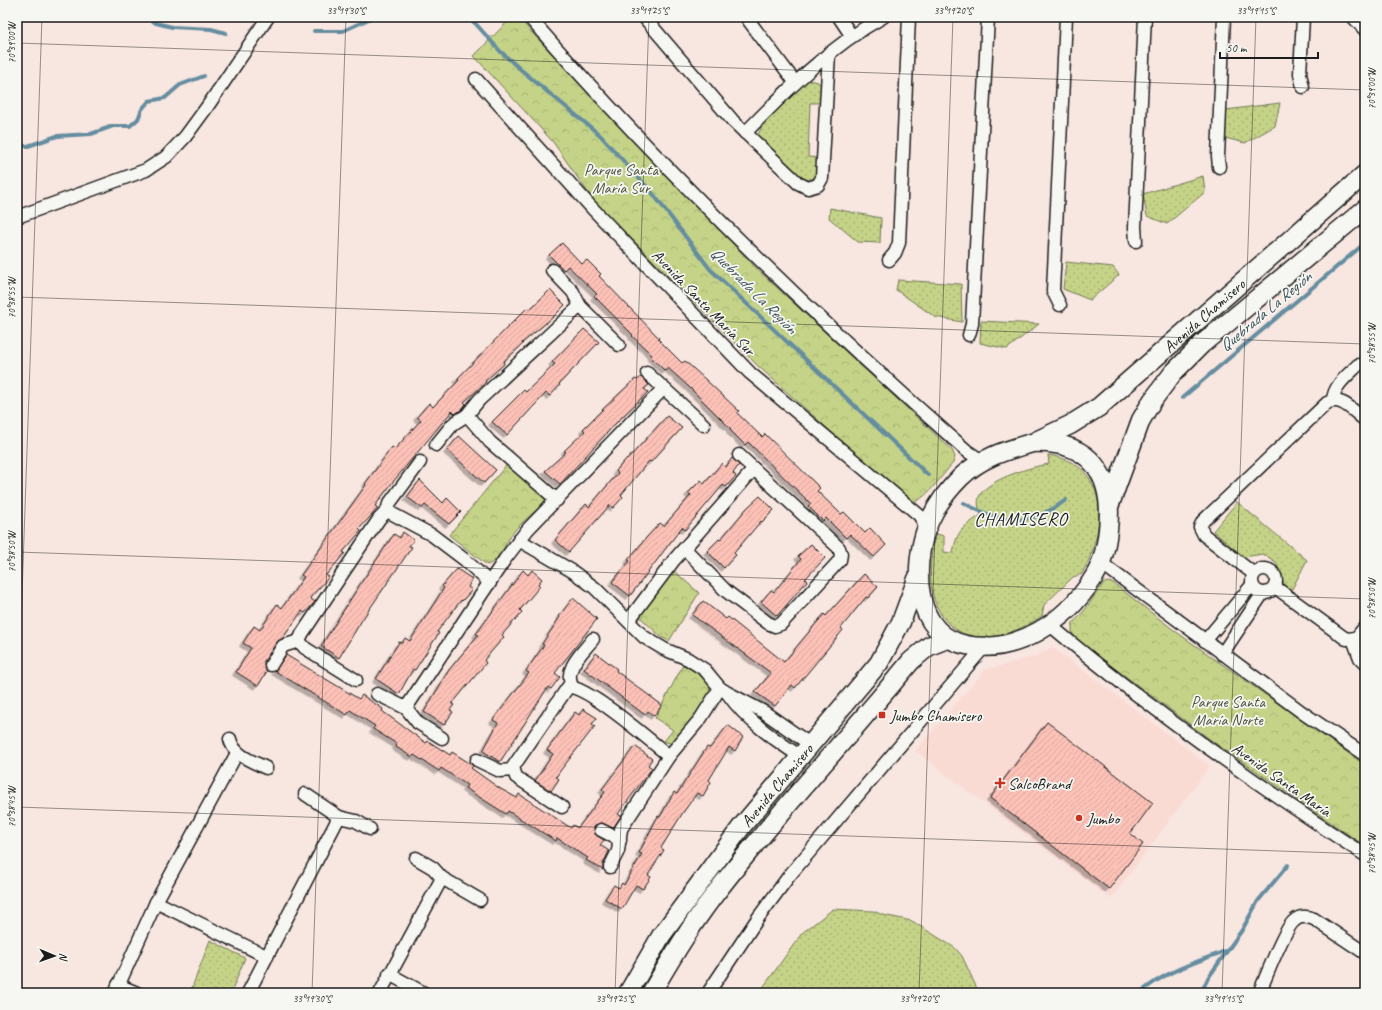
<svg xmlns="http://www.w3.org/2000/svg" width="1382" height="1010" font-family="Caveat,sans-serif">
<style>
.built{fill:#fadbd4}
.grass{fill:url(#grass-dots);stroke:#707852}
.park{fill:url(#park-crowns);stroke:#707852}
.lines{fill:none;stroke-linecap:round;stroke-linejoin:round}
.stream{stroke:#658da0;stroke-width:4}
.building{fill:url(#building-hatch);stroke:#1c1c1c;filter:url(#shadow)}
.street-casing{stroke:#1c1c1c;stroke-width:15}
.secondary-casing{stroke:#1c1c1c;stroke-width:21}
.street{stroke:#f6f6f2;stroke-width:12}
.secondary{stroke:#f6f6f2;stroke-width:18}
.ticks{fill:none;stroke:#1c1c1c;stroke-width:1;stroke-opacity:0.45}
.poi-dot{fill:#c8321e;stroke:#f6f6f2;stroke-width:1.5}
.labels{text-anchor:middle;stroke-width:3.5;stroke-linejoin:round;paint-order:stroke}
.park-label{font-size:16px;fill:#4e533c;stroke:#f6f6f2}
.street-label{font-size:16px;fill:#1c1c1c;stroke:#f6f6f2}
.poi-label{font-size:16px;fill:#1c1c1c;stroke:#f6f6f2;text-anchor:start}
.water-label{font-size:17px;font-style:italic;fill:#41555e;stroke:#f6f6f2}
.quarter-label{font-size:18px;letter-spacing:1px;fill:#1c1c1c;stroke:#f6f6f2}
.neatline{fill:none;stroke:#1c1c1c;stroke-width:1.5}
.ticks-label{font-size:10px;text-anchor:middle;fill:#1c1c1c}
</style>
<defs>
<pattern id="grass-dots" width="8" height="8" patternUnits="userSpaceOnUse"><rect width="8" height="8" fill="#c4d387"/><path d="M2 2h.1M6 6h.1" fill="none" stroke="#a8b574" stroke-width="1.8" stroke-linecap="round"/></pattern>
<pattern id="park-crowns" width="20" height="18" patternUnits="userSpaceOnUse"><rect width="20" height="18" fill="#c4d387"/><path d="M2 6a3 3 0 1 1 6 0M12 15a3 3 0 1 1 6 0" fill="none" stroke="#a8b574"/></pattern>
<pattern id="building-hatch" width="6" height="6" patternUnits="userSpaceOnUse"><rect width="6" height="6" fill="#fdc2b7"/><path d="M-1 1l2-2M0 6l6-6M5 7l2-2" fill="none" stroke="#d8a69d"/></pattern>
<filter id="shadow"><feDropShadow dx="-3.5" dy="3.5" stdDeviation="0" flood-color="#0004"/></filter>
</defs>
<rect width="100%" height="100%" fill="#f8e6e0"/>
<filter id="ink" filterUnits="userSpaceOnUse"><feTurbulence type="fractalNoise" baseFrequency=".025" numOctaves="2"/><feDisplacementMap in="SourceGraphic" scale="8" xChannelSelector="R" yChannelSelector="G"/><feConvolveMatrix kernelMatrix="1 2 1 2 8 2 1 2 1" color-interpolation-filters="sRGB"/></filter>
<g filter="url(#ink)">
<polygon class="built" points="1052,647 1210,766 1111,899 915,751 985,670 1033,657"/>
<g class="grass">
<polygon points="808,80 818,82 821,86 821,103 810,103 808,157 819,158 817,176 809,180 799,177 758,135 762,125"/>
<polygon points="1280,103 1275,126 1245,143 1225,138 1226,110"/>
<polygon points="1203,176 1205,192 1167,224 1147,216 1143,194"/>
<polygon points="830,208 881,218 880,243 858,242 829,218"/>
<polygon points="1066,262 1113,267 1119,275 1090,300 1063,289"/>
<polygon points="898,280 961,284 962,322 935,317 896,290"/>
<polygon points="981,321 1039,324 1007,349 980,343"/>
<path d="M1048 455C1112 464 1106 531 1082 574L1073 577 1044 605 1042 616C964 668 913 618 936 534L944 536V552L953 553C957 530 962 528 981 515 979 509 977 503 979 497 985 480 1033 466 1049 464Z"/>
<polygon points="1237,502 1307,560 1292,589 1285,587 1276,562 1263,554 1244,557 1213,531"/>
<polygon points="833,909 873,911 883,915 912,921 955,948 962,956 979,993 759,993 802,933"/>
<polygon points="210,940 245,958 231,993 190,993"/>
</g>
<g class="park">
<path d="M512 17H517L759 271 952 450 955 457 953 463C942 475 925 502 910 503L757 365 594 201 553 142 474 56Z"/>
<path d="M508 463 547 497C538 512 522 520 512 534 504 545 500 561 487 565L449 535Z"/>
<polygon points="673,570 699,593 669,641 661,637 639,616"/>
<polygon points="1107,582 1113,583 1175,631 1365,765 1365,846 1215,743 1078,641 1072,633 1072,624 1084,611 1103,584"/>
<path d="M683 665C692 670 704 676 709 686 715 701 682 734 672 744L664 741 673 730 655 718Z"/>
</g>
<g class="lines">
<g class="stream">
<polyline points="147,17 156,23 172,27 211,29 226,33"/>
<polyline points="466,17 475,23 500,51 520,69 600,135 654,195 710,269 928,475"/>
<polyline points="314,31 343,31 373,17"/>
<polyline points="17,146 28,146 57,136 91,134 113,126 130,126 138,119 142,109 149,101 165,98 180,85 204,76"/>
<polyline points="1182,398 1365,243"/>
<path d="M964 503C1003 525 1029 527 1066 500"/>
<path d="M1140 993C1165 971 1195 963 1225 951"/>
<polyline points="1201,993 1208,978 1242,930 1258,901 1288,865"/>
</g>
</g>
<g class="building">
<polygon points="562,243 582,264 587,260 601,274 599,276 659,338 658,339 682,363 685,361 705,379 739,411 737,413 762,437 765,434 820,488 817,491 841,514 844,512 865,533 870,528 886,545 874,557 850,534 846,538 826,518 823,521 808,506 811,504 748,442 745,445 730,430 731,429 688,386 668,368 665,371 650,356 652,355 632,336 633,335 594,296 597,294 568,266 564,270 549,255"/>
<polygon points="550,290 565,305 553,317 522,343 523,344 503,362 504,364 485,381 486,382 464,402 466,404 462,409 455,414 452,411 392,483 375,506 378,508 359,529 361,531 343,552 345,553 326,575 329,577 310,598 315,602 314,603 305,613 302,611 283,638 277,642 264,661 264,665 267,671 258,686 236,672 251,648 243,643 254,626 260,630 277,604 282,608 304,577 301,575 366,485 365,484 392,447 395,449 421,420 417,417 429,403 433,407 459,380 457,379 508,327 527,308 530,309"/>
<polygon points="584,329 599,342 559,384 560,385 550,396 546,393 507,435 492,422 524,390 526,392 555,364 552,362"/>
<polygon points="641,377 649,385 644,389 648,392 617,422 560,484 545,471 566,452 564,451 585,431 583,429 603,409 635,379 637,380"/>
<polygon points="667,416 682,428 651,462 649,461 621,495 623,497 613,508 610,505 569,552 555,540 586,504 589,507 618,473 616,471 626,459 627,460"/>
<polygon points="459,436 496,470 484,483 447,450"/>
<polygon points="732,458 739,465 733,473 736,476 726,487 723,485 685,530 682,527 630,596 612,582 630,561 628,560 647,537 660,523 664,526 691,495 688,493 701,480 704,484 722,463 726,467"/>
<polygon points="420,480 443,503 447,498 461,512 449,524 425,505 422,508 407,497"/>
<polygon points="760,496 774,510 762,522 761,521 734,553 736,555 724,568 707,551 719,539 720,540 747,508"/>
<polygon points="403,532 414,540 409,546 412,547 362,620 339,658 321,646 361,583 394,534 400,538"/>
<polygon points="811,544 825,558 805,579 807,581 777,616 761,602 771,590 774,592 801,559 798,556"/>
<polygon points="457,569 472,579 468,587 472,590 462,601 461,600 437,632 439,633 415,670 413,669 399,694 376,679 399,642 402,643 405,638 410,641 444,588 442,586"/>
<polygon points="523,570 528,575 532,570 542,579 538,584 540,586 520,610 522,612 502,635 504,637 484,660 486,663 452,704 454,705 450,710 453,712 444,725 424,712 449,670 478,635 476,634"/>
<polygon points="864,574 878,587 868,598 866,597 841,628 843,630 795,688 792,685 775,706 755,692 771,673 692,615 703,601 726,619 728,617 784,662 824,614 826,616"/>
<polygon points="573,598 597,619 555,673 560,677 551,689 548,687 500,762 483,751 498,723 493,720 529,673 526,671 544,645 542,644 560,617 559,616"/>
<polygon points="596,653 617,669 616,671 662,705 654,716 648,711 645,715 584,669"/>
<polygon points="286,655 359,699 362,695 383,709 382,711 426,743 428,741 450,755 452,752 471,764 473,766 471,768 499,788 517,798 519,794 571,828 573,825 578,828 605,792 602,789 635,746 652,759 648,765 652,768 618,814 621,816 613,828 601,823 594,827 595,834 604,840 600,845 609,851 603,864 603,870 586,860 588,858 557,838 556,841 508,811 506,814 465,788 467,785 441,768 439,771 414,755 412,757 396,747 397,744 373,729 375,726 350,710 347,715 275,671"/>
<polygon points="583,709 597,718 592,724 595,726 560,771 556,777 559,779 551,791 535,781 553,754 547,750 575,712 579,715"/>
<polygon points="1047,722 1153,803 1130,834 1143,844 1109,889 990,798"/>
<polygon points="728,725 743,737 735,751 729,747 709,780 711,782 703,796 697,793 682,814 661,848 664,850 648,875 651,877 643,889 636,885 622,909 605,899 614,885 619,888 622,883 624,885 642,854 639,853 658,816 660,817 674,792 677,794 707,747 710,748"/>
</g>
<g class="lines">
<defs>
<g id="street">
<path d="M529 17C664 172 813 316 967 451L982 461"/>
<polyline points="644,17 733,121 798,183 808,188 818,185 822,178 829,53"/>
<polyline points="746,17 795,82"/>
<polyline points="839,17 851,35"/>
<polyline points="1353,17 1365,30"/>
<polyline points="476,79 592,208 750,373 919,515 927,527"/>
<polyline points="1303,87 1300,74 1303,17"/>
<path d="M745 133C788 89 829 47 883 17"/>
<polyline points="1219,167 1218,156 1224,17"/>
<polyline points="17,217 146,170 166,157 185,137 207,107 268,17"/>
<polyline points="1136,241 1135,227 1145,17"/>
<polyline points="889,260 895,253 899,243 909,17"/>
<polyline points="552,270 573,292 580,306 619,345"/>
<polyline points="1060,305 1053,291 1066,17"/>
<polyline points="969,335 972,324 988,17"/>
<polyline points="647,373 704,425"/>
<path d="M1333 400C1334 385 1348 375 1358 365"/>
<polyline points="467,415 490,442 557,500"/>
<polyline points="436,445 453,424 467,415 479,400 580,306"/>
<polyline points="387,511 389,504 420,462"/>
<polyline points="519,540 572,571 595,588 644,637 664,649 688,659 705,670 720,688 728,693 764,712 811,745"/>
<polyline points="685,549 726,591 768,623 775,626 781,624 840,560 841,554 839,548 739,455"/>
<polyline points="1101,563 1303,713 1365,755"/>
<circle cx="1264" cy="581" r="12"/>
<path d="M1254 574 1204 535 1200 527 1203 521 1327 403C1341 395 1354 412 1365 420"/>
<polyline points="1275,587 1346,639 1356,638 1365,627"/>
<polyline points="629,620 674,560 754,469"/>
<path d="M1050 625C1149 709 1256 784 1365 855"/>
<polyline points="1353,639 1360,658 1365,663"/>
<polyline points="299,641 302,634 379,519 387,511 432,535 465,560 490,583"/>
<polyline points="299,641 305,648 356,680"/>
<polyline points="1205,641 1252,585"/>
<polyline points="1222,654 1263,593"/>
<polyline points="271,665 283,646 299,641"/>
<path d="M572 686C563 669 583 652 593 639"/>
<polyline points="377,694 406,708 418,723 442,738"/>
<path d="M728 694C747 721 774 739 801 757"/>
<polyline points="406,708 505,559 528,529 663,389"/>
<path d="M230 739C233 755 252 761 266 768"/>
<polyline points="477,760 500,771 513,770"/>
<polyline points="305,794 339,817 356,821 370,829"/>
<path d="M562 807 516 777 513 767 568 687C586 685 652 742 669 756"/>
<polyline points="601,830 620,840"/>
<polyline points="416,858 433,868 442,878 480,900"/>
<polyline points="610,867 618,851 621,829 669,756 701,718 720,688"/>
<polyline points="156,902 266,956"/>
<polyline points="389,974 424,993"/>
<polyline points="118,985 137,993"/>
<polyline points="115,993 156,902 237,753"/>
<polyline points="248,993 339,817"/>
<polyline points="380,993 442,878"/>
<polyline points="708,993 758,918 789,876 984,647"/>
<path d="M1259 993C1266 978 1284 929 1294 921 1300 915 1307 916 1314 919L1365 953"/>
</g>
<g id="secondary">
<path id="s1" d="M1036 441 1070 425 1099 407 1365 174"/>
<path d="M1032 443C1091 440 1114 475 1108 530 1106 548 1102 566 1092 580 1066 621 1016 655 966 645 914 635 912 567 927 527 934 509 946 492 960 478 980 458 1006 450 1032 443Z"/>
<polyline points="1110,504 1141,420 1152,401 1173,373 1202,344 1365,209"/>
<path id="s2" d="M628 993 661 936 742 826 879 663 901 622 917 579"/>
<path d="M651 993C671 959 691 925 715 894 777 813 847 739 911 661L929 646 947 639"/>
</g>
</defs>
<use href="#street" class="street-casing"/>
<use href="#secondary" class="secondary-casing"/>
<use href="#street" class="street"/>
<use href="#secondary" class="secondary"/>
</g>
</g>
<path class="ticks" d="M17 43 1365 90M17 297 1365 344M17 552 1365 599M17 740 42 17M17 807 1365 854M312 993 346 17M615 993 649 17M919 993 953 17M1222 993 1256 17"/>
<g class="poi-dot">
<rect x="878" y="711" width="8" height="8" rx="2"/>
<path d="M998 777h4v4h4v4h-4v4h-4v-4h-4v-4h4z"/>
<circle cx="1079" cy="818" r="4"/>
</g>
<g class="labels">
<g class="park-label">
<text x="621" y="175">Parque Santa<tspan x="621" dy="18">María Sur</tspan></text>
<text x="1228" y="707">Parque Santa<tspan x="1228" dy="18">María Norte</tspan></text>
</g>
<g class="street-label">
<text transform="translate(704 302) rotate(46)" y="6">Avenida Santa María Sur</text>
<text dy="6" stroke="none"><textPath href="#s1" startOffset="211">Avenida Chamisero</textPath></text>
<text transform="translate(1282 779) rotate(35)" y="6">Avenida Santa María</text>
<text dy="6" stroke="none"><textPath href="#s2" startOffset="256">Avenida Chamisero</textPath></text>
</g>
<g class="poi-label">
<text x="890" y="721">Jumbo Chamisero</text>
<text x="1008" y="789">SalcoBrand</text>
<text x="1087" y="824">Jumbo</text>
</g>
<g class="water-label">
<text transform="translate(754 290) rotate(45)" y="6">Quebrada La Región</text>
<text transform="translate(1265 311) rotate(-40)" y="6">Quebrada La Región</text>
</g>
<g class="quarter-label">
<text x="1021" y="525">CHAMISERO</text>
</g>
</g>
<rect width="1382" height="1010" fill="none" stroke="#f6f6f2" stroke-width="44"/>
<g transform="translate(54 956) rotate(92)" stroke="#f6f6f2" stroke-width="3" paint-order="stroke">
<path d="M0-3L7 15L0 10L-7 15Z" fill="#1c1c1c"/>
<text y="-6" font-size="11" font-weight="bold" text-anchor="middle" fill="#1c1c1c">N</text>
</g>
<path d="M1220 52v6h98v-6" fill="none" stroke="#1c1c1c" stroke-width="2"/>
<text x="1226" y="52" font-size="12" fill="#1c1c1c" stroke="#f6f6f2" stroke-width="3" paint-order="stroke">50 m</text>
<rect x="22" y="22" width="1338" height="966" class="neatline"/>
<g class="ticks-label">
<text x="346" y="14">33°19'30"S</text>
<text x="649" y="14">33°19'25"S</text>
<text x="953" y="14">33°19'20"S</text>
<text x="1256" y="14">33°19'15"S</text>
<text transform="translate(11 43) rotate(-90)" y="4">70°39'00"W</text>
<text transform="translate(1371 89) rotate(-90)" y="4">70°39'00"W</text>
<text transform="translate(11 298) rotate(-90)" y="4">70°38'55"W</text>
<text transform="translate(1371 344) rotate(-90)" y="4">70°38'55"W</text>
<text transform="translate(11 552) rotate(-90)" y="4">70°38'50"W</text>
<text transform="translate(1371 599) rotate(-90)" y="4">70°38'50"W</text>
<text transform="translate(11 807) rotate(-90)" y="4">70°38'45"W</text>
<text transform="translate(1371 854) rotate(-90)" y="4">70°38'45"W</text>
<text x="312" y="1002">33°19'30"S</text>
<text x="615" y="1002">33°19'25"S</text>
<text x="919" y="1002">33°19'20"S</text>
<text x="1223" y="1002">33°19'15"S</text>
</g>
</svg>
